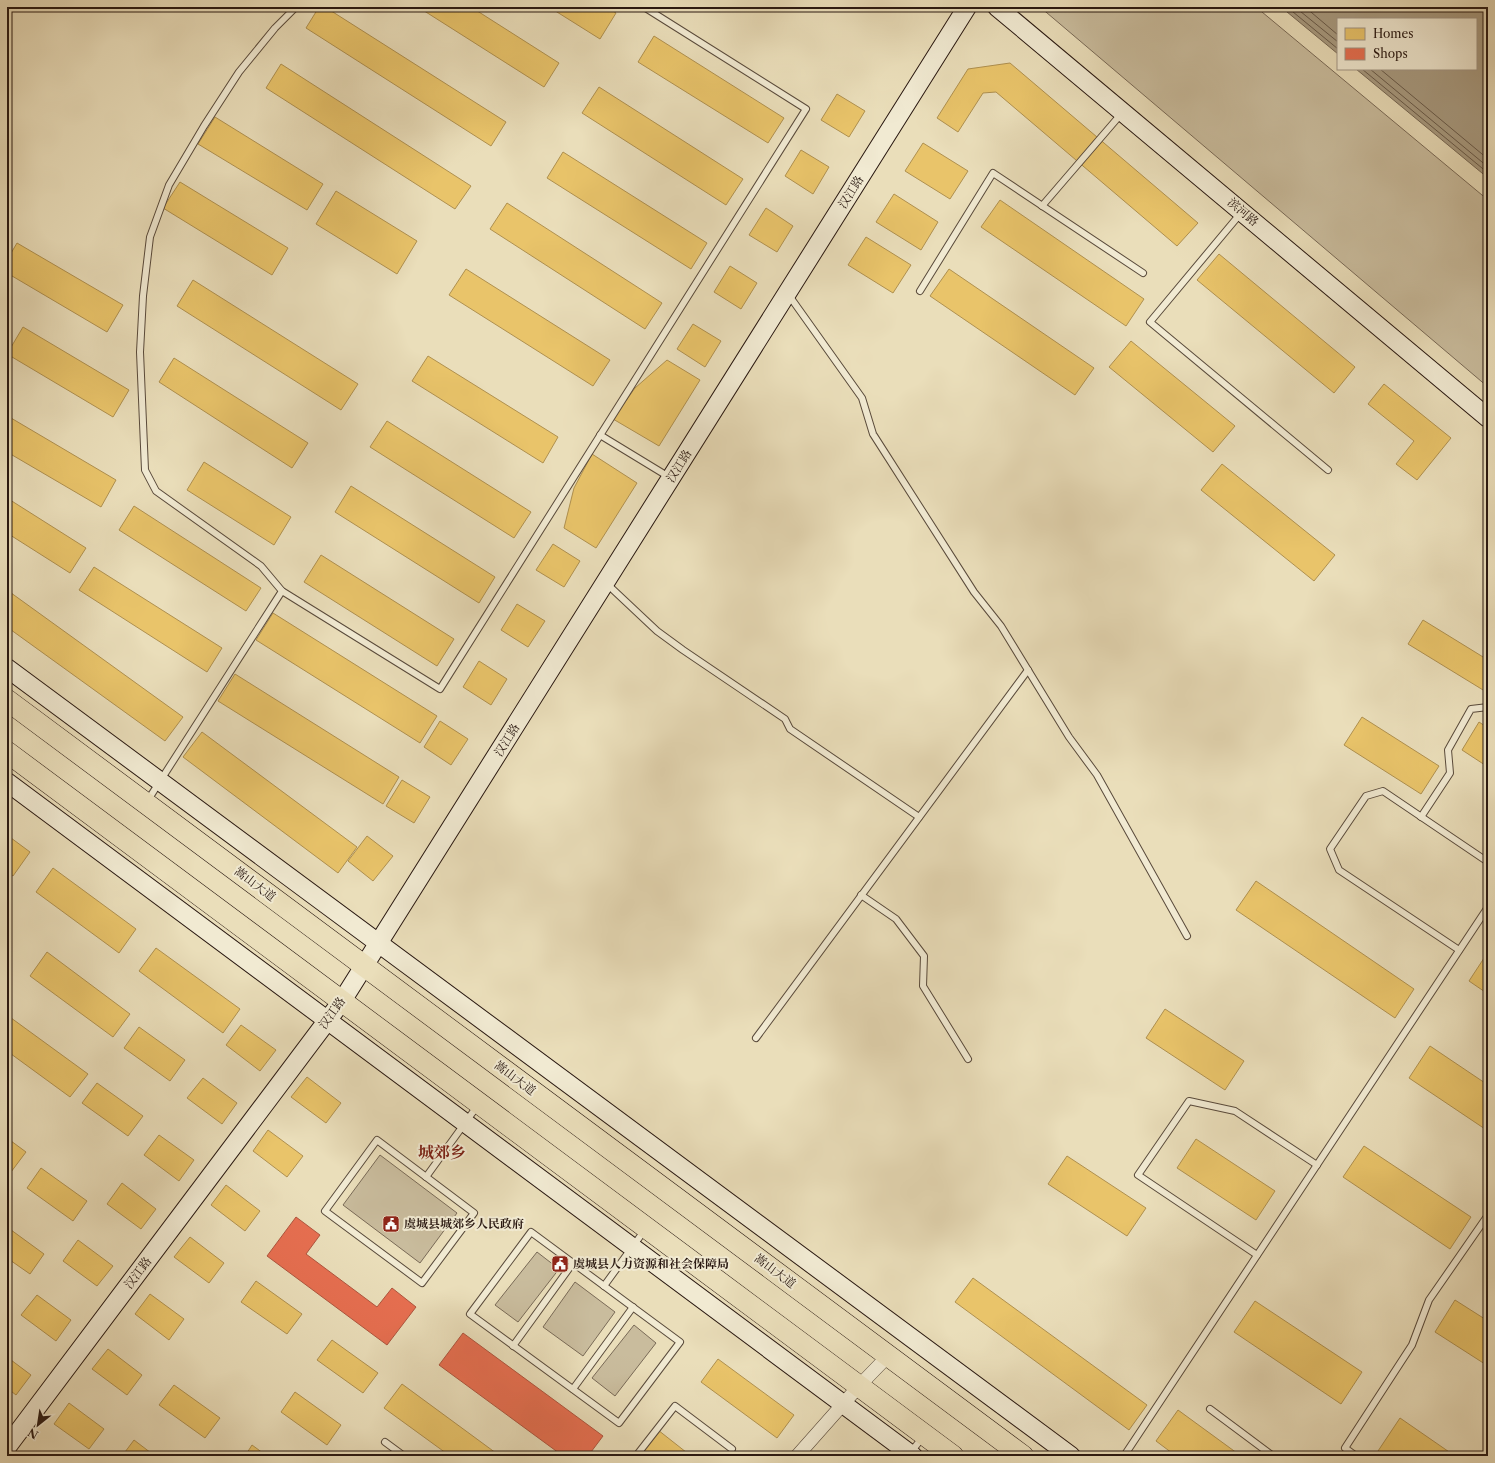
<svg xmlns="http://www.w3.org/2000/svg" width="1495" height="1463" font-family="'Libre Caslon Text','Noto Serif SC',serif">
<style>
.green{fill:#c9bc9d;stroke:#796a57}
.water{fill:#a89b81;stroke:#756754}
.homes{fill:#e9c46a;stroke:#af904f}
.shops{fill:#e76f51;stroke:#ae553e}
.lines{fill:none;stroke-linecap:round;stroke-linejoin:round}
.shore{stroke:#685a49;stroke-width:1}
.lane-casing{stroke:#594a3b;stroke-width:8}
.street-casing{stroke:#594a3b;stroke-width:14}
.secondary-casing{stroke:#291811;stroke-width:20}
.primary-casing{stroke:#291811;stroke-width:22}
.lane{stroke:#f1ead2;stroke-width:6}
.street{stroke:#f1ead2;stroke-width:13}
.secondary{stroke:#f1ead2;stroke-width:18}
.primary{stroke:#eadeba;stroke-width:21}
.labels{text-anchor:middle;stroke-width:4;stroke-linejoin:round;paint-order:stroke}
.street-label{font-size:12px;fill:#291811;stroke:#f1ead2}
.poi-label{font-size:12px;font-weight:bold;fill:#291811;stroke:#f1ead2;text-anchor:start}
.district-label{font-size:16px;font-weight:bold;fill:#7a1f14;stroke:#f1ead2}
</style>
<rect width="100%" height="100%" fill="#eadeba"/>
<filter id="stains"><feTurbulence type="fractalNoise" baseFrequency=".005" numOctaves="4"/><feColorMatrix values="0 0 0 0 .2 0 0 0 0 .09 0 0 0 0 .02 0 0 0 .5 -.17"/></filter>
<radialGradient id="worn" r=".72"><stop offset=".6" stop-color="#630" stop-opacity="0"/><stop offset="1" stop-color="#630" stop-opacity=".3"/></radialGradient>
<g class="green">
<polygon points="1040,7 1256,7 1488,200 1488,387"/>
<polygon points="380,1155 457,1213 420,1263 343,1205"/>
<polygon points="537,1252 559,1269 518,1322 495,1305"/>
<polygon points="575,1282 615,1312 583,1356 543,1327"/>
<polygon points="634,1325 656,1343 615,1396 592,1378"/>
</g>
<polygon class="water" points="1281,7 1488,7 1488,178 1356,69 1476,69 1476,19 1338,19 1338,54"/>
<g class="homes">
<polygon points="319,7 325,7 506,122 491,146 306,28"/>
<polygon points="418,7 471,7 559,63 544,87"/>
<polygon points="549,7 606,7 616,13 600,39"/>
<polygon points="654,36 784,118 768,143 638,62"/>
<polygon points="1010,63 1198,223 1177,246 996,92 983,93 958,132 937,118 968,69"/>
<polygon points="281,64 471,186 455,209 266,88"/>
<polygon points="599,87 743,179 726,205 582,113"/>
<polygon points="837,94 865,111 849,137 821,120"/>
<polygon points="215,117 323,184 307,210 198,144"/>
<polygon points="923,143 968,171 950,199 905,171"/>
<polygon points="801,150 829,167 813,194 785,176"/>
<polygon points="563,152 707,243 691,269 547,178"/>
<polygon points="180,182 288,248 272,275 163,208"/>
<polygon points="336,191 417,241 397,274 316,224"/>
<polygon points="894,194 938,222 921,250 876,222"/>
<polygon points="1000,200 1144,299 1126,326 981,227"/>
<polygon points="507,203 662,303 645,329 490,229"/>
<polygon points="766,208 793,226 777,252 749,235"/>
<polygon points="866,237 911,265 893,293 848,265"/>
<polygon points="17,243 123,305 107,332 7,273 7,260"/>
<polygon points="1219,254 1355,367 1334,393 1197,280"/>
<polygon points="730,266 757,283 741,309 714,292"/>
<polygon points="466,269 610,360 593,386 449,295"/>
<polygon points="949,269 1094,368 1075,395 930,296"/>
<polygon points="193,280 358,384 341,410 177,306"/>
<polygon points="693,324 721,341 705,367 677,349"/>
<polygon points="23,327 129,390 113,417 7,354"/>
<polygon points="1131,341 1235,426 1213,452 1109,367"/>
<polygon points="428,356 558,437 543,463 412,381"/>
<polygon points="174,358 308,443 292,468 159,382"/>
<polygon points="667,360 700,380 659,446 613,419 635,388"/>
<polygon points="1384,384 1451,438 1417,480 1396,464 1414,441 1368,404"/>
<polygon points="11,418 116,480 101,507 7,452 7,424"/>
<polygon points="387,421 531,512 514,538 370,447"/>
<polygon points="592,454 637,483 596,548 564,528 574,488"/>
<polygon points="204,462 291,517 274,545 187,490"/>
<polygon points="1222,464 1335,555 1314,581 1201,490"/>
<polygon points="351,486 495,577 479,603 335,512"/>
<polygon points="7,498 86,548 70,573 7,533"/>
<polygon points="134,506 261,588 246,611 119,530"/>
<polygon points="553,544 580,561 564,587 536,570"/>
<polygon points="321,555 454,639 437,666 304,582"/>
<polygon points="94,567 222,648 207,672 79,590"/>
<polygon points="7,590 183,717 165,741 7,627"/>
<polygon points="517,604 545,621 528,647 501,630"/>
<polygon points="273,613 437,716 420,743 256,640"/>
<polygon points="1423,620 1488,660 1488,693 1408,644"/>
<polygon points="479,661 507,679 491,705 463,687"/>
<polygon points="235,674 399,777 383,804 218,701"/>
<polygon points="1362,717 1439,766 1421,794 1344,745"/>
<polygon points="440,721 468,739 451,765 424,747"/>
<polygon points="1479,722 1488,728 1488,767 1462,750"/>
<polygon points="202,732 357,847 338,873 183,757"/>
<polygon points="402,780 430,797 414,823 386,806"/>
<polygon points="7,835 30,852 13,876 7,872"/>
<polygon points="367,836 393,856 373,881 348,861"/>
<polygon points="53,868 136,929 119,953 36,892"/>
<polygon points="1256,881 1414,989 1395,1018 1236,910"/>
<polygon points="156,948 240,1009 223,1033 139,971"/>
<polygon points="47,952 130,1014 113,1037 30,976"/>
<polygon points="1488,952 1488,994 1469,981"/>
<polygon points="1165,1009 1244,1061 1225,1090 1146,1038"/>
<polygon points="7,1015 88,1074 70,1097 7,1051"/>
<polygon points="241,1025 276,1050 260,1071 226,1045"/>
<polygon points="139,1027 185,1060 170,1081 124,1048"/>
<polygon points="1430,1046 1488,1085 1488,1131 1409,1078"/>
<polygon points="307,1077 341,1103 326,1123 291,1097"/>
<polygon points="203,1078 237,1103 222,1124 187,1098"/>
<polygon points="97,1083 143,1116 128,1136 82,1103"/>
<polygon points="268,1130 303,1156 287,1177 253,1151"/>
<polygon points="159,1135 194,1160 179,1181 144,1155"/>
<polygon points="7,1138 26,1152 11,1172 7,1169"/>
<polygon points="1196,1139 1275,1191 1256,1220 1177,1168"/>
<polygon points="1364,1146 1471,1217 1450,1249 1343,1177"/>
<polygon points="1067,1156 1146,1208 1127,1236 1048,1184"/>
<polygon points="41,1168 87,1201 73,1221 27,1188"/>
<polygon points="122,1183 156,1209 141,1229 107,1204"/>
<polygon points="226,1185 260,1211 245,1231 211,1205"/>
<polygon points="7,1227 44,1254 30,1274 7,1258"/>
<polygon points="190,1237 224,1263 209,1283 174,1257"/>
<polygon points="78,1240 113,1266 97,1286 63,1261"/>
<polygon points="973,1278 1147,1405 1129,1430 955,1302"/>
<polygon points="256,1281 302,1314 287,1334 241,1302"/>
<polygon points="150,1294 184,1319 169,1340 135,1314"/>
<polygon points="37,1295 71,1320 56,1341 21,1315"/>
<polygon points="1455,1300 1488,1321 1488,1366 1435,1332"/>
<polygon points="1255,1301 1362,1372 1341,1404 1234,1332"/>
<polygon points="332,1340 378,1373 363,1393 317,1360"/>
<polygon points="108,1349 142,1375 127,1395 92,1369"/>
<polygon points="7,1357 31,1375 16,1395 7,1388"/>
<polygon points="718,1359 794,1415 777,1438 701,1382"/>
<polygon points="402,1384 500,1456 450,1456 384,1408"/>
<polygon points="174,1385 220,1418 205,1438 159,1405"/>
<polygon points="295,1392 341,1425 327,1445 281,1412"/>
<polygon points="69,1403 104,1429 89,1449 54,1424"/>
<polygon points="1178,1410 1241,1456 1176,1456 1156,1441"/>
<polygon points="1400,1418 1455,1456 1386,1456 1378,1451"/>
<polygon points="658,1430 691,1456 649,1456 642,1451"/>
<polygon points="134,1440 155,1456 122,1456"/>
<polygon points="252,1445 267,1456 245,1456"/>
<polygon points="31,1452 37,1456 28,1456"/>
</g>
<g class="shops">
<polygon points="296,1217 320,1235 306,1254 377,1307 392,1288 416,1307 387,1345 267,1256"/>
<polygon points="463,1333 603,1436 588,1456 563,1456 439,1365"/>
</g>
<g class="lines">
<g class="shore">
<polyline points="1287,7 1338,49"/>
<polyline points="1295,7 1338,42"/>
<polyline points="1305,7 1338,35"/>
<polyline points="1362,69 1488,173"/>
<polyline points="1370,69 1488,167"/>
<polyline points="1380,69 1488,159"/>
</g>
<defs>
<g id="lane">
<polyline points="296,7 275,28 239,72 204,126 169,185 150,237 143,296 140,352 145,470 156,491 261,566 282,591 440,689 806,109 644,7"/>
<polyline points="1042,206 1122,113"/>
<polyline points="1241,213 1150,322 1328,470"/>
<polyline points="920,291 993,173 1143,273"/>
<polyline points="788,294 862,398 873,434 974,592 1001,626 1069,737 1097,775 1187,936"/>
<polyline points="600,435 669,477"/>
<polyline points="607,584 657,631 683,650 785,719 790,729 919,817"/>
<polyline points="148,800 282,591"/>
<polyline points="1421,817 1450,773 1448,750 1471,709 1488,707"/>
<polyline points="861,895 896,919 924,956 923,986 968,1059"/>
<polyline points="1459,950 1339,870 1330,849 1366,796 1383,791 1488,862"/>
<polyline points="756,1038 1028,670"/>
<polygon points="377,1140 474,1213 422,1283 325,1211"/>
<polyline points="426,1177 478,1105"/>
<polygon points="531,1232 680,1342 619,1423 470,1314"/>
<polyline points="1257,1255 1138,1175 1189,1101 1235,1111 1317,1165"/>
<polyline points="604,1286 644,1231"/>
<polyline points="513,1346 573,1263"/>
<polyline points="573,1389 633,1307"/>
<polyline points="1210,1409 1273,1456"/>
<polyline points="385,1442 404,1456"/>
<polyline points="910,1453 923,1437"/>
<polyline points="636,1456 675,1406 732,1449"/>
<polyline points="1124,1456 1488,907"/>
<polyline points="1356,1456 1345,1448 1412,1345 1429,1300 1488,1215"/>
</g>
<polyline id="street" points="797,1456 859,1386 888,1356"/>
<g id="secondary">
<polyline points="997,7 1488,418"/>
<polyline points="7,668 1071,1456"/>
<polyline points="7,782 913,1456"/>
<polyline points="7,1447 342,1001 967,7"/>
</g>
<g id="primary">
<polyline points="7,700 1023,1456"/>
<polyline points="7,752 953,1456"/>
</g>
</defs>
<use href="#lane" class="lane-casing"/>
<use href="#street" class="street-casing"/>
<use href="#secondary" class="secondary-casing"/>
<use href="#primary" class="primary-casing"/>
<use href="#lane" class="lane"/>
<use href="#street" class="street"/>
<use href="#secondary" class="secondary"/>
<use href="#primary" class="primary"/>
</g>
<defs>
<symbol id="civic-square" viewBox="-11 -11 22 22"><rect x="-9" y="-9" width="18" height="18" rx="4" fill="#8f2418" stroke="#f1ead2"/><path d="M-.6-6.5H3V-4.5H.6V-3L4-1V1h2V6H-6V1h2V-1L-.6-3ZM-1.2 2.5V6h2.4V2.5Z" fill="#fff"/></symbol>
</defs>
<g fill-rule="evenodd">
<use href="#civic-square" x="381" y="1214" width="20" height="20"/>
<use href="#civic-square" x="550" y="1254" width="20" height="20"/>
</g>
<g class="labels">
<g class="street-label">
<text transform="translate(851 192) rotate(-58)" y="4">汉江路</text>
<text transform="translate(1243 212) rotate(40)" y="4">滨河路</text>
<text transform="translate(679 466) rotate(-58)" y="4">汉江路</text>
<text transform="translate(507 740) rotate(-58)" y="4">汉江路</text>
<text transform="translate(255 884) rotate(37)" y="4">嵩山大道</text>
<text transform="translate(332 1013) rotate(-54)" y="4">汉江路</text>
<text transform="translate(515 1078) rotate(37)" y="4">嵩山大道</text>
<text transform="translate(775 1271) rotate(37)" y="4">嵩山大道</text>
<text transform="translate(138 1273) rotate(-53)" y="4">汉江路</text>
</g>
<g class="poi-label">
<text x="404" y="1228">虞城县城郊乡人民政府</text>
<text x="573" y="1268">虞城县人力资源和社会保障局</text>
</g>
<g class="district-label">
<text x="442" y="1158">城郊乡</text>
</g>
</g>
<rect width="1495" height="1463" fill="none" stroke="#eadeba" stroke-width="24"/>
<rect x="8" y="8" width="1479" height="1447" fill="none" stroke="#291811" stroke-width="2"/>
<rect x="12" y="12" width="1471" height="1439" fill="none" stroke="#291811"/>
<rect x="1337" y="18" width="140" height="52" fill="#f1ead2" stroke="#a19685"/>
<rect x="1345" y="28" width="20" height="12" fill="#e9c46a" stroke="#a19685"/>
<text x="1373" y="38" font-size="12" fill="#291811">Homes</text>
<rect x="1345" y="48" width="20" height="12" fill="#e76f51" stroke="#a19685"/>
<text x="1373" y="58" font-size="12" fill="#291811">Shops</text>
<g transform="translate(38 1425) rotate(210)" stroke="#f1ead2" stroke-width="3" paint-order="stroke">
<path d="M0-3L7 15L0 10L-7 15Z" fill="#291811"/>
<text y="-6" font-size="11" font-weight="bold" text-anchor="middle" fill="#291811">N</text>
</g>
<rect width="100%" height="100%" filter="url(#stains)"/>
<rect width="100%" height="100%" fill="url(#worn)"/>
</svg>
